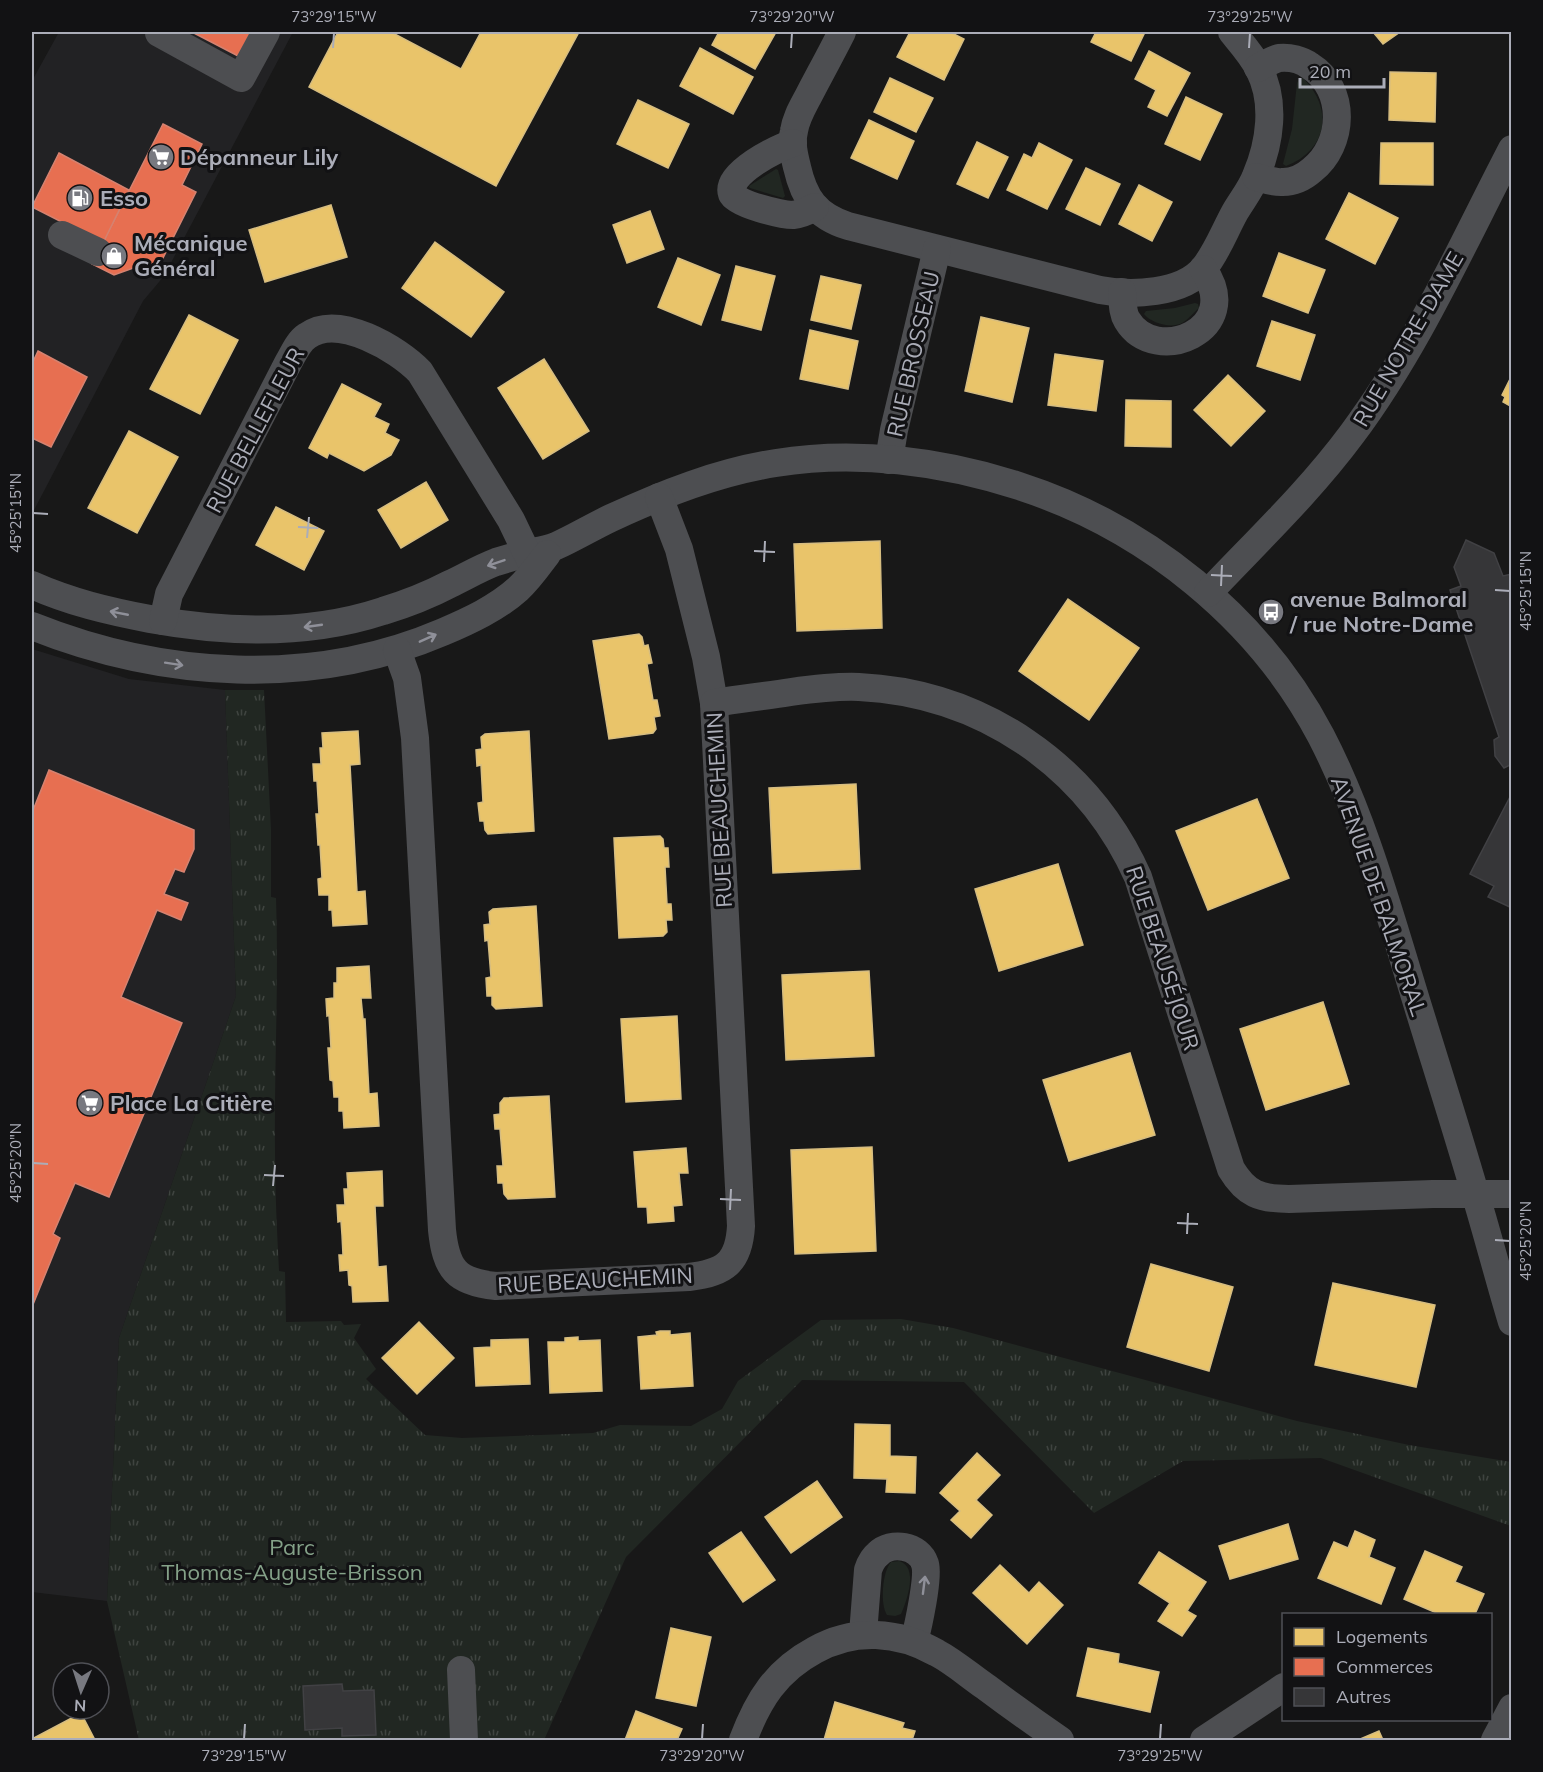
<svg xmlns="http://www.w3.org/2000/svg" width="1543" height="1772" font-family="Mulish,sans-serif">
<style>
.built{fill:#222224}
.grass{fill:#212722}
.park{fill:url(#park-tufts)}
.homes{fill:#e9c46a;stroke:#d6bd81;stroke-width:1.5}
.shops{fill:#e76f51;stroke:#d58270;stroke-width:1.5}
.building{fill:#363638;stroke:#414144;stroke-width:1.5}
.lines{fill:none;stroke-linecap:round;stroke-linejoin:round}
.minor{stroke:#4d4e51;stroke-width:28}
.oneway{stroke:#8f9099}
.ticks{fill:none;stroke:#abadb8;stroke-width:2}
.labels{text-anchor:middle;stroke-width:6;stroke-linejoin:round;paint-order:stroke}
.poi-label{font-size:22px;font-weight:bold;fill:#abadb8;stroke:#121214;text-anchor:start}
.street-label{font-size:22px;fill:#abadb8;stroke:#121214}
.park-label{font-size:22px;fill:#84a188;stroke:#121214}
.neatline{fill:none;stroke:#abadb8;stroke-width:2}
.ticks-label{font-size:15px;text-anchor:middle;fill:#abadb8}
</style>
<defs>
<pattern id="park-tufts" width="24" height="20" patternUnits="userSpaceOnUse" patternTransform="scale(1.5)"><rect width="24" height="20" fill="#212722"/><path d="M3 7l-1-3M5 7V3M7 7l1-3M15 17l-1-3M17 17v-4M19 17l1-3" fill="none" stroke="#3f4440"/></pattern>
</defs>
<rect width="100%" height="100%" fill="#181818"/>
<g class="built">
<polygon points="59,32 293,32 164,276 143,301 32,514 32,81"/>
<polygon points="32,649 129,679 225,690 236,996 119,1338 107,1601 32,1592"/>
</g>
<g class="grass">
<path d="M1303 78C1334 109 1328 150 1286 166L1283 164 1284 160 1292 129 1297 83 1299 79Z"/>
<polygon points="776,169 778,170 785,196 783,198 750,188 749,186"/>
<path d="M1195 303 1198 304 1199 308C1193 313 1187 321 1180 324 1169 328 1151 323 1144 314L1146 311 1175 308Z"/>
<path d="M899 1561C919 1567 907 1600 901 1614L895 1616 887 1615C880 1605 882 1572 891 1562Z"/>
</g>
<path class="park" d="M225 690H264L271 830V897L276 898C279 983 274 1068 275 1153 275 1192 277 1232 279 1271L285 1272 286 1322 341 1321 344 1325 361 1324 354 1338 376 1369 366 1379 425 1435 462 1438 593 1433 620 1425 691 1426 722 1409 738 1381 821 1320 901 1319 953 1328 1297 1421 1409 1445 1511 1462V1526L1321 1458 1183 1461 1094 1513 964 1382 802 1380 626 1557 544 1740H139L107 1601 119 1338 236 996Z"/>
<g class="homes">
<polygon points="338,32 391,32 461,69 481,32 579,32 496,186 309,87"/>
<polygon points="719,32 776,32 755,69 712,45"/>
<polygon points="910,32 950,32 964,39 944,80 897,57"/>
<polygon points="1096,32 1145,32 1131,61 1091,42"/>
<polygon points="1373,32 1400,32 1383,44"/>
<polygon points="700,48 753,77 733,114 680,86"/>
<polygon points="1149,51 1190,73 1167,116 1148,107 1156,90 1135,79"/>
<polygon points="1390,72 1436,73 1435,122 1389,120"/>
<polygon points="890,78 933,98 916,132 874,112"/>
<polygon points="1186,97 1222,114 1200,160 1165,144"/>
<polygon points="638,100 689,124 668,168 617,144"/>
<polygon points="869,120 914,141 897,179 851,158"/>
<polygon points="977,142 1008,157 988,198 957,184"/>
<polygon points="1039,143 1072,160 1047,209 1007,190 1024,154 1032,158"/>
<polygon points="1381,143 1433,143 1433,185 1380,184"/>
<polygon points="1086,168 1120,184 1100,225 1066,209"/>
<polygon points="1139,185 1172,202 1152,241 1119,224"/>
<polygon points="1349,193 1398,218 1375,264 1326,239"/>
<polygon points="331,205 347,257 265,282 249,230"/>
<polygon points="650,211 664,249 627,263 613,225"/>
<polygon points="435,242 504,292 471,337 402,288"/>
<polygon points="1279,253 1325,270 1308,313 1263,296"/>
<polygon points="678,258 720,275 701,325 658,307"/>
<polygon points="736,266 775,276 761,330 722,320"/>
<polygon points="821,276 861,285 851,329 811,320"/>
<polygon points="189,315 238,340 200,414 150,389"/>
<polygon points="981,317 1029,328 1012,402 965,391"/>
<polygon points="1272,321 1315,335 1300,380 1257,366"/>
<polygon points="810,330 858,341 848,389 800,379"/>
<polygon points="1055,354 1103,361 1096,411 1048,405"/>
<polygon points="544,359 589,431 543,459 498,388"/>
<polygon points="1228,375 1265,411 1231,446 1194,410"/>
<polygon points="1512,375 1512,407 1503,402 1505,397 1502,395"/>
<polygon points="342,384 381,404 374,417 389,424 385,433 399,440 391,455 364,471 329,453 327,458 309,448"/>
<polygon points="1126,400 1171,401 1171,447 1125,446"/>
<polygon points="129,431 178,457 137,533 88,508"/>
<polygon points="426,482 448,520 401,548 378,510"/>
<polygon points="276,507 324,531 304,570 256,545"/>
<polygon points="880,541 882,628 797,631 794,544"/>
<polygon points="1068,599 1139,648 1089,720 1019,671"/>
<polygon points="639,634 642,637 644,646 648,645 652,663 647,664 653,700 657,700 660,716 654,717 656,729 653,733 609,739 593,641"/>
<polygon points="358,731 360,764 350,765 357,892 365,891 367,924 333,926 332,910 329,910 329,895 319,895 318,879 322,878 320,845 318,845 317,828 316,814 319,814 317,781 314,781 313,764 321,764 320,748 323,748 322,733"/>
<polygon points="529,731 534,831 488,834 485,830 484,821 480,821 478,803 483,802 481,765 477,766 476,750 482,749 481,737 485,734"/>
<polygon points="856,784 860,869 773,873 769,788"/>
<polygon points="1257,799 1289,878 1208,910 1176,831"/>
<polygon points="660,836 663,839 664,848 668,848 669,867 665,867 667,904 671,904 672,920 666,920 667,932 663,936 619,938 614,838"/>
<polygon points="1058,864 1083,945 999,971 975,889"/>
<polygon points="536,906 542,1006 496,1009 492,1005 492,996 487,996 486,978 491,977 488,940 485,941 484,925 490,924 489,912 493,909"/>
<polygon points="369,966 371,998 361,998 363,1019 365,1019 369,1094 377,1093 379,1126 344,1128 343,1111 339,1111 339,1097 334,1097 333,1081 330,1080 328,1048 331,1048 329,1015 327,1016 326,999 334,998 334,983 337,983 337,968"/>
<polygon points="869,971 874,1056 786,1060 782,975"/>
<polygon points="1323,1002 1349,1084 1266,1110 1240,1029"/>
<polygon points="677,1016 681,1099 626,1102 621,1019"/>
<polygon points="1130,1053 1155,1135 1069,1161 1043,1080"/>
<polygon points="549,1096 555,1197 508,1199 504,1194 503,1183 498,1183 497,1166 503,1166 500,1129 495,1129 494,1115 500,1114 500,1103 504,1098"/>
<polygon points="872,1147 876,1251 795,1254 791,1150"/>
<polygon points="686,1148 688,1173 679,1173 682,1205 673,1206 674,1221 648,1223 647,1207 638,1207 634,1152"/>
<polygon points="382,1171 383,1206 375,1206 378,1267 386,1266 388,1301 353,1302 352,1286 349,1285 348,1270 340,1271 339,1255 343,1255 342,1235 341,1221 338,1222 337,1205 345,1205 344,1189 348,1189 347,1173"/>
<polygon points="1151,1264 1233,1287 1209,1371 1127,1347"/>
<polygon points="1333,1283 1435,1305 1416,1387 1315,1365"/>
<polygon points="419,1322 454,1358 417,1394 382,1358"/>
<polygon points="660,1331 670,1331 670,1335 690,1333 693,1386 641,1389 638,1337 657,1335 656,1332"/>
<polygon points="578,1337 578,1341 600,1340 602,1391 550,1393 548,1342 565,1342 565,1338"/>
<polygon points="528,1339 530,1384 476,1386 474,1348 491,1347 491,1340"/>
<polygon points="855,1424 890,1425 890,1456 916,1457 915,1493 886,1492 887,1479 854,1478"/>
<polygon points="977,1453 1000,1475 976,1500 992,1515 971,1538 951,1520 960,1511 940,1493"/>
<polygon points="817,1481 842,1517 791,1553 765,1517"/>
<polygon points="1288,1524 1298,1559 1230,1579 1219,1546"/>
<polygon points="1355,1531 1375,1540 1369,1557 1395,1568 1381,1604 1318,1578 1334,1542 1348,1548"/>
<polygon points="741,1532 775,1580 743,1602 709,1553"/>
<polygon points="1425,1551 1462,1567 1455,1582 1484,1594 1475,1614 1439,1614 1404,1599"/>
<polygon points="1159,1552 1206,1582 1187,1611 1196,1616 1182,1636 1158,1621 1170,1603 1139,1583"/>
<polygon points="1000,1565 1029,1593 1039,1582 1063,1605 1027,1644 973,1593"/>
<polygon points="671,1628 711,1637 696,1706 656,1698"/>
<polygon points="1088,1648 1119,1654 1118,1663 1159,1672 1150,1712 1077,1696"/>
<polygon points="835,1702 904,1723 902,1728 915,1731 912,1740 824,1740"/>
<polygon points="636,1711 682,1729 677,1740 625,1740"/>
<polygon points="81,1713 95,1740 32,1740 32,1739"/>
<polygon points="1379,1731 1383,1740 1358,1740"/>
</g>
<g class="shops">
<polygon points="192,32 251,32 238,56"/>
<polygon points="163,124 202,144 182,185 196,192 154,276 136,267 114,275 92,264"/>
<polygon points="59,153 129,190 103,243 32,207"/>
<polygon points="38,351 87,377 51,447 32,438 32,364"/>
<polygon points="49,770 194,830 194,849 184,872 175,869 164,894 188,903 181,920 157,910 121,997 182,1023 109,1197 75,1183 53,1234 60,1238 32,1307 32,813"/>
</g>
<g class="building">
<polygon points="1466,540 1494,553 1503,576 1512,574 1512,764 1504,768 1495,756 1494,740 1499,737 1450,590 1461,586 1454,567"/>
<polygon points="1512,793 1512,908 1488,897 1494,886 1470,874"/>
<polygon points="342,1684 343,1691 374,1690 376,1735 342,1736 342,1728 305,1730 303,1686"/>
</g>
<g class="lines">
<g class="minor">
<polyline points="160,32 159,33 241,78 266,32"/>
<path d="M842 32C832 52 821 72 810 93 804 105 796 117 794 131 791 143 794 155 797 167 804 198 816 216 848 226L1100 290C1131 296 1183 294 1204 268 1217 252 1225 230 1235 212 1242 200 1251 189 1256 176 1270 143 1276 102 1259 69 1252 55 1241 43 1232 32"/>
<path d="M793 143C777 148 725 174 732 194 736 204 782 215 793 215 801 214 808 211 815 207"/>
<path d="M1256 177C1264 179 1274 183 1283 182 1294 182 1304 177 1312 170 1344 145 1347 89 1310 66 1302 60 1290 57 1279 58 1272 60 1265 64 1258 68"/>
<polyline points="62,235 98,252"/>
<path d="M1122 292C1123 301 1122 312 1127 320 1155 367 1246 330 1203 269"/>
<polyline points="889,460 894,430 937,249"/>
<path d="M32 585C70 602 108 611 150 619 227 633 307 636 383 611 406 604 429 595 450 584 465 577 480 568 496 562 506 559 516 556 526 553 536 551 546 550 556 546 574 538 592 527 611 518 663 494 718 472 776 463 856 450 942 461 1019 486 1146 527 1259 618 1321 736 1362 815 1386 902 1412 987 1433 1056 1455 1124 1475 1193 1488 1236 1499 1279 1512 1322"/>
<path d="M1208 593C1257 541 1309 492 1352 434 1417 347 1462 245 1512 149"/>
<path d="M163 621 169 594 288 363C294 353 298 342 307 336 338 313 398 349 420 372L511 520 534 568"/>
<path d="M32 626C162 678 312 688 443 632 469 621 497 608 518 589 529 579 538 566 547 554"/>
<path d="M397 650 407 678 415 738 442 1230C446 1269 456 1282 496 1286L689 1277C724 1273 739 1263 741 1226L714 703 706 657 679 549 659 497"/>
<path d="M714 703C739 699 765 696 791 692 813 689 836 686 859 687 982 693 1088 765 1138 877L1231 1169C1246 1194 1260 1199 1289 1199L1433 1194H1512"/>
<path d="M863 1634 868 1570C870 1564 873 1558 878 1554 891 1541 919 1545 925 1564 929 1577 918 1627 914 1642"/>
<polyline points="461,1670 464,1740"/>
<path d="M743 1740C758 1700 776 1671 815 1650 854 1628 898 1631 937 1653 954 1662 970 1676 986 1687 1010 1705 1035 1723 1060 1740"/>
<polyline points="1204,1740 1284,1687"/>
<polyline points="1495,1740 1512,1708"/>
</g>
</g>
<defs><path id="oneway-shaft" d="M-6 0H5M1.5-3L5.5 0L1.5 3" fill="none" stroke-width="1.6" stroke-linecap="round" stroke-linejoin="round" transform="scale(1.5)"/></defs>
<g class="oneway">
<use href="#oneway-shaft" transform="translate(496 563) rotate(161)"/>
<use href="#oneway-shaft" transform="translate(119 613) rotate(-169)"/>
<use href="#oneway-shaft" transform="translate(313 626) rotate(172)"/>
<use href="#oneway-shaft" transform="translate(428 638) rotate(-24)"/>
<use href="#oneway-shaft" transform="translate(174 664) rotate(9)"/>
<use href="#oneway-shaft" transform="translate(924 1585) rotate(-83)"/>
</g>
<path class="ticks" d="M333 48 334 33M791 48 792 33M1249 48 1250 33M33 513 48 514M298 527 318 528M307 538 309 517M754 551 775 552M764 562 765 541M1211 575 1232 576M1221 586 1222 565M1495 590 1510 591M33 1163 48 1164M264 1175 284 1176M273 1186 275 1165M720 1199 741 1200M730 1210 731 1189M1177 1223 1198 1224M1187 1234 1188 1213M1495 1240 1510 1241M244 1739 245 1724M702 1739 703 1724M1160 1739 1161 1724"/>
<defs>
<symbol id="supermarket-disc" viewBox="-11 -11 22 22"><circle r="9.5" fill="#787980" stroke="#121214"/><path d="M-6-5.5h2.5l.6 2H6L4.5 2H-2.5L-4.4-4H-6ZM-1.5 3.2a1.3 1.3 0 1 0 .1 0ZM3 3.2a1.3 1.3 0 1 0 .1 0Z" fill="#fff"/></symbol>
<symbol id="fuel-disc" viewBox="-11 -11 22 22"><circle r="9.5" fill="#787980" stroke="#121214"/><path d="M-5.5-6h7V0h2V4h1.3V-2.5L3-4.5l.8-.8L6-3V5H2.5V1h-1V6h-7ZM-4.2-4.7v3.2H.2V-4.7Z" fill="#fff"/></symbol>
<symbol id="shop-disc" viewBox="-11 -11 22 22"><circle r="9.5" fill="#787980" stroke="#121214"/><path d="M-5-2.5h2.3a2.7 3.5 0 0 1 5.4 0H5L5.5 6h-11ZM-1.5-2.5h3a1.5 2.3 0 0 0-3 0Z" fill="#fff"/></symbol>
<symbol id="bus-disc" viewBox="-11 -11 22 22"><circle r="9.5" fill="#787980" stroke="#121214"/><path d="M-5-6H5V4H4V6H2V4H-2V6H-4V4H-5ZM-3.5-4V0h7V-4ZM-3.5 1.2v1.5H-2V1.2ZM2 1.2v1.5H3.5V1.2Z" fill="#fff"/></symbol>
</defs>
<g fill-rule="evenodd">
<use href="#supermarket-disc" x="146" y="142" width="30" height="30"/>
<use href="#fuel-disc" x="65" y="183" width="30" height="30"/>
<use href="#shop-disc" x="99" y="241" width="30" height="30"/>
<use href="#bus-disc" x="1256" y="597" width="30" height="30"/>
<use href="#supermarket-disc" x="75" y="1088" width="30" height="30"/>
</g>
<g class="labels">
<g class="poi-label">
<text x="180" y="165">Dépanneur Lily</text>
<text x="100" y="206">Esso</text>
<text x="134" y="251">Mécanique<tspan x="134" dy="25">Général</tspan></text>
<text x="1290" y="607">avenue Balmoral<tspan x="1290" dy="25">/ rue Notre-Dame</tspan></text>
<text x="110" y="1111">Place La Citière</text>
</g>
<g class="street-label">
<text transform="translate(1408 339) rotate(-60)" y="8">RUE NOTRE-DAME</text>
<text transform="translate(913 354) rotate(-77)" y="8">RUE BROSSEAU</text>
<text transform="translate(255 430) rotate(-62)" y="8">RUE BELLEFLEUR</text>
<text transform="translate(719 810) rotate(-93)" y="8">RUE BEAUCHEMIN</text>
<text transform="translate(1379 896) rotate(71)" y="8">AVENUE DE BALMORAL</text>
<text transform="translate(1163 958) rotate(72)" y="8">RUE BEAUSÉJOUR</text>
<text transform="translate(595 1280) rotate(-3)" y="8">RUE BEAUCHEMIN</text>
</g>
<g class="park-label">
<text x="292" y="1555">Parc<tspan x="292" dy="25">Thomas-Auguste-Brisson</tspan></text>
</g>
</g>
<rect width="1543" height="1772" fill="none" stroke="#121214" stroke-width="66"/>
<rect x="1282" y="1613" width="210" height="108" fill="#121214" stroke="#4f5056" stroke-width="1.5"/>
<rect x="1294" y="1628" width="30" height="18" fill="#e9c46a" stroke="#4f5056" stroke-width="1.5"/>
<text x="1336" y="1643" font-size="18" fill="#abadb8">Logements</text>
<rect x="1294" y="1658" width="30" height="18" fill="#e76f51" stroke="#4f5056" stroke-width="1.5"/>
<text x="1336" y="1673" font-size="18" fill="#abadb8">Commerces</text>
<rect x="1294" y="1688" width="30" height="18" fill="#363638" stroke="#4f5056" stroke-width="1.5"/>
<text x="1336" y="1703" font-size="18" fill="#abadb8">Autres</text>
<g transform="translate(81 1691) rotate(183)"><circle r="28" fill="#121214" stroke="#4f5056" stroke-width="1.5"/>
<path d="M0-4.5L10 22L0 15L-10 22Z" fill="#787980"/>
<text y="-9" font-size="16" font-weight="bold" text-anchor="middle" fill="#abadb8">N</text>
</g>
<path d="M1300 78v9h84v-9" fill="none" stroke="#abadb8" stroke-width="3"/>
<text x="1309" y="78" font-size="18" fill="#abadb8" stroke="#121214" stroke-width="4.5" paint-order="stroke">20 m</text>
<rect x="33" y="33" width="1477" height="1706" class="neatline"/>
<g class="ticks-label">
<text x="334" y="22">73°29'15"W</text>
<text x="792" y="22">73°29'20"W</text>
<text x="1250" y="22">73°29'25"W</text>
<text transform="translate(16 513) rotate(-90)" y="5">45°25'15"N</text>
<text transform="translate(1526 591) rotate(-90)" y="5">45°25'15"N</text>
<text transform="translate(16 1163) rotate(-90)" y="5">45°25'20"N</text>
<text transform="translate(1526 1241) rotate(-90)" y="5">45°25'20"N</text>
<text x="244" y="1761">73°29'15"W</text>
<text x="702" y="1761">73°29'20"W</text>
<text x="1160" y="1761">73°29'25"W</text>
</g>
</svg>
